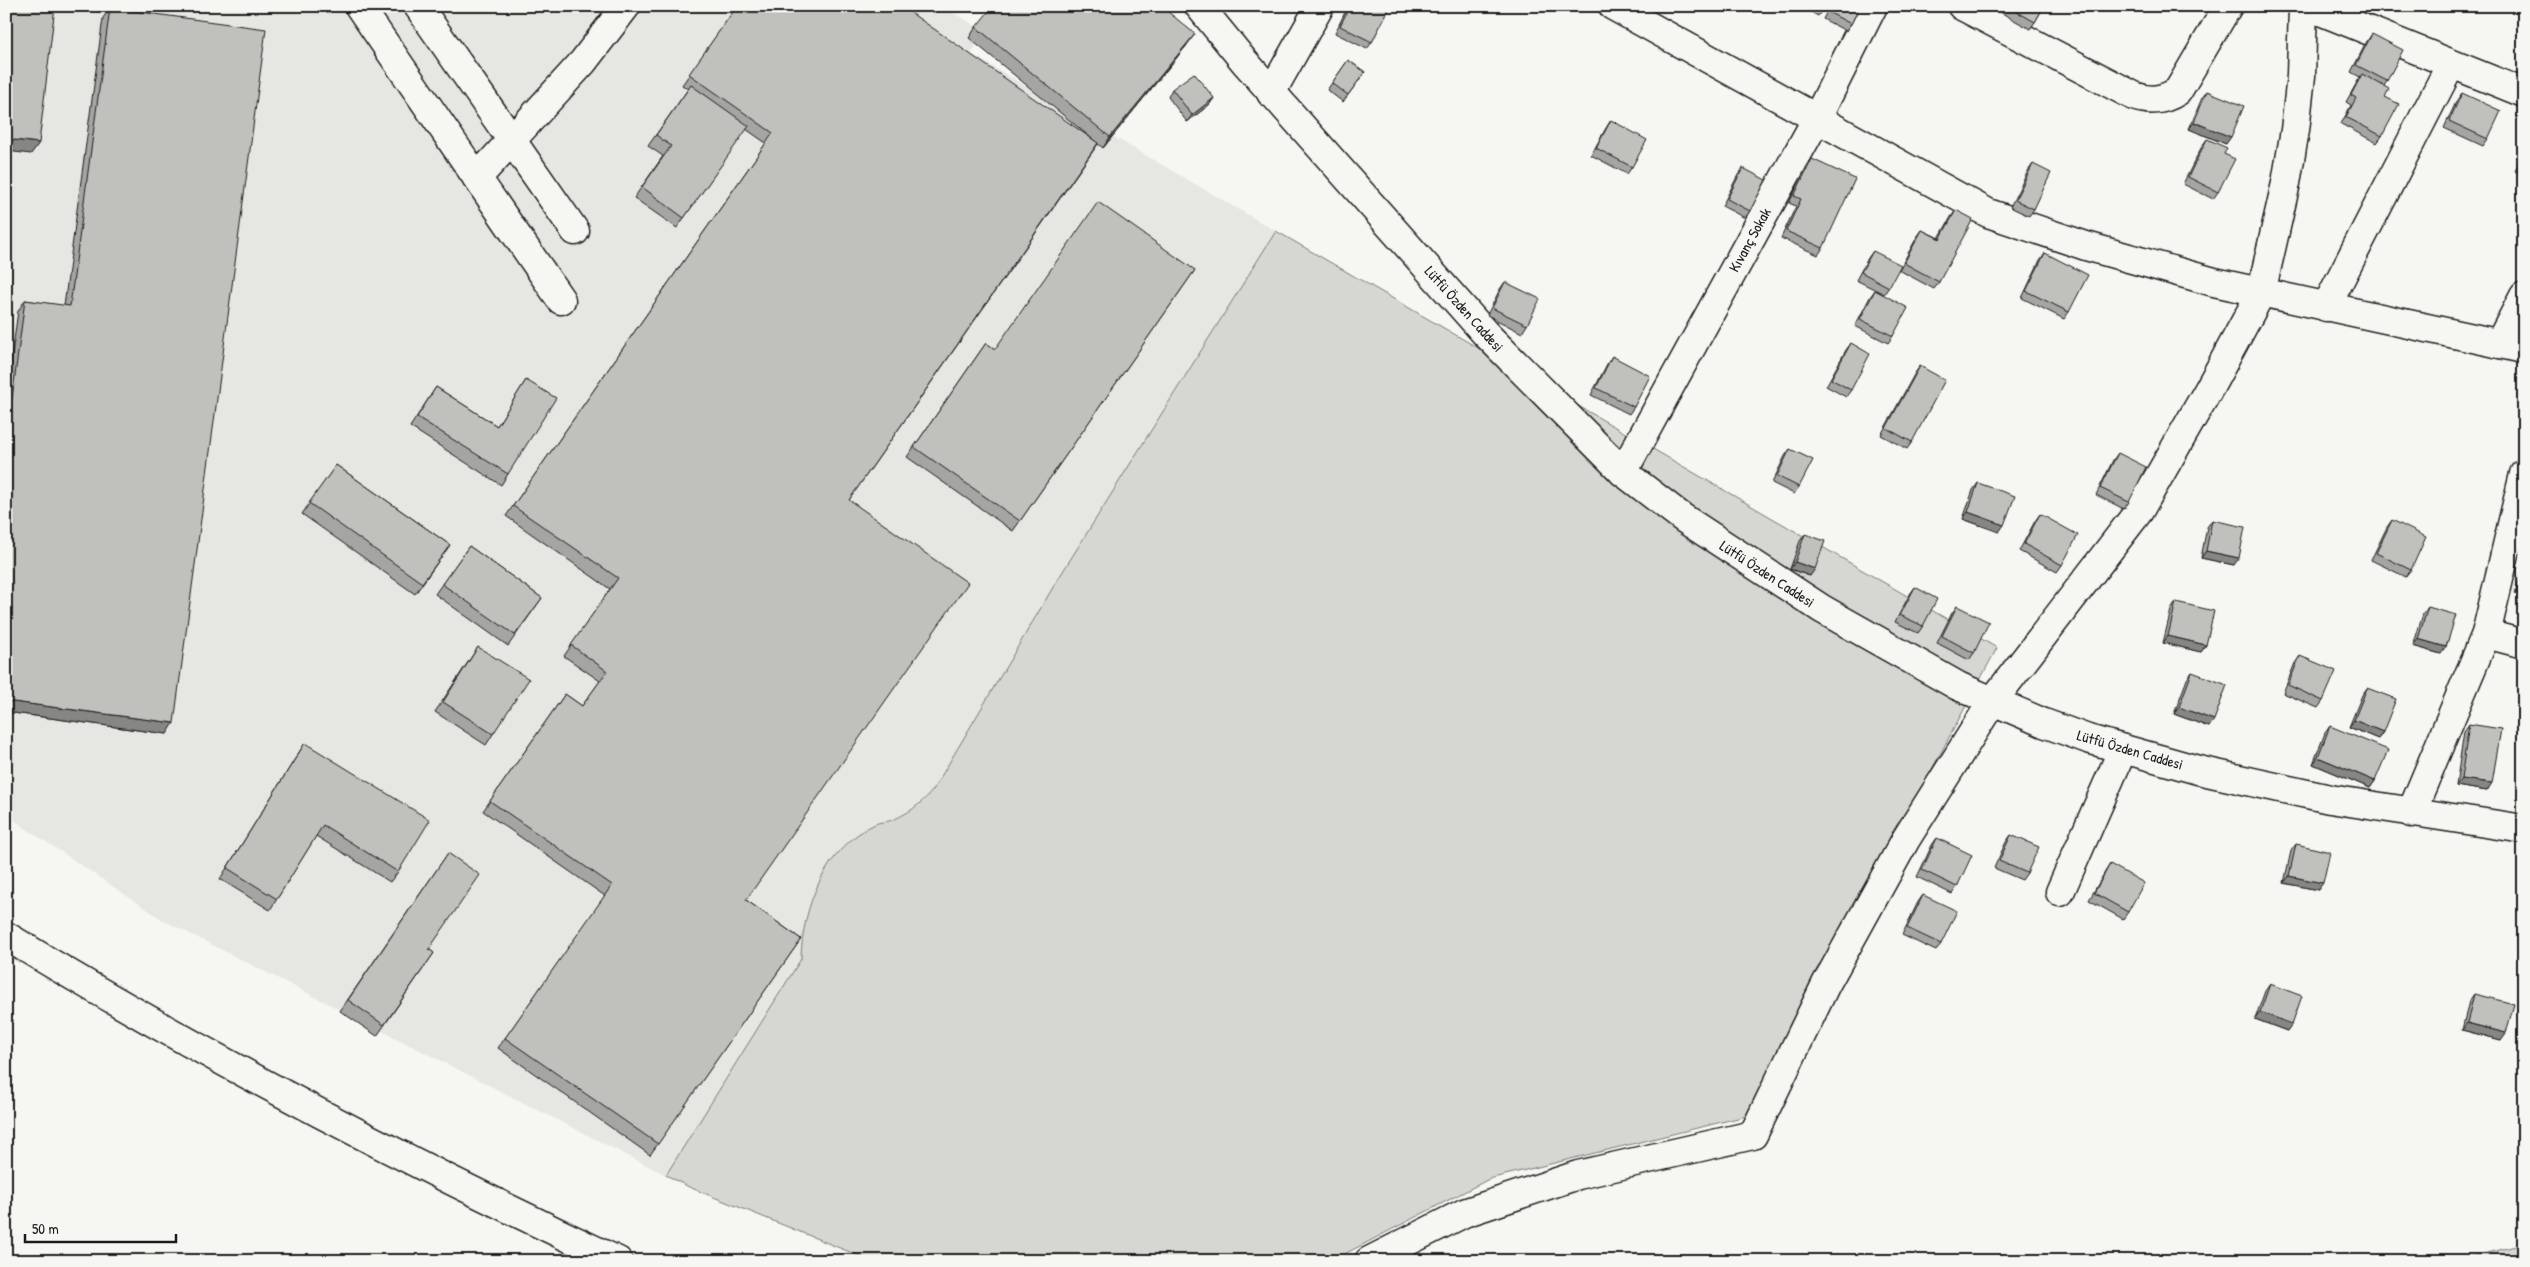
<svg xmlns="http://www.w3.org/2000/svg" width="2530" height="1267" font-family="'Patrick Hand',sans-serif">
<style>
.built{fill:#e6e6e2}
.green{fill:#d6d6d2;stroke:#797977}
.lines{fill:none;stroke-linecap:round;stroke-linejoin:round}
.minor-casing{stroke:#1c1c1c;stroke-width:31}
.minor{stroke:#f6f6f2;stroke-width:28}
.wall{fill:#a5a5a3;stroke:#1c1c1c}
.shaded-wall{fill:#868684;stroke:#1c1c1c}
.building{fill:#c0c0bd;stroke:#1c1c1c}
.labels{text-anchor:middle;stroke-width:4;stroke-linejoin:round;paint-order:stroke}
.street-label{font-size:15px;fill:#1c1c1c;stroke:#f6f6f2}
</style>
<rect width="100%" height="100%" fill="#f6f6f2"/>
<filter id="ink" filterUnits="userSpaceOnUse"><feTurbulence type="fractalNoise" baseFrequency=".02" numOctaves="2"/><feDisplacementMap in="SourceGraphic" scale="10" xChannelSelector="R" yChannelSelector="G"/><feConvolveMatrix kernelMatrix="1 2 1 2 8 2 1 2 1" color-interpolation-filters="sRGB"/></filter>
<g filter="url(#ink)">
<polygon class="built" points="6,6 942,6 984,31 971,54 1276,231 1055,584 933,790 915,807 903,815 875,824 843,849 823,875 809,906 801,941 801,959 666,1175 163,920 6,815"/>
<g class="green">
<path d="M1276 231 1997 648 1746 1116 1489 1179 1331 1261H872L689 1187 666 1175 801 959C802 908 825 848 875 824 879 822 885 822 889 821 907 815 921 804 933 790L1055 584Z"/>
<polygon points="2524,1244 2524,1261 2454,1261"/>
</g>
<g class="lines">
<defs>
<g id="minor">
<polyline points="359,6 561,300"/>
<polyline points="418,6 575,231"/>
<polyline points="1199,6 1244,61 1485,333 1623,472 1683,518 1822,609 1958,686 2044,723 2088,739 2198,770 2330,799 2524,829"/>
<polyline points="1613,6 1988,213 2086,246 2214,282 2524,349"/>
<path d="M1962 6 2134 96C2150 102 2163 101 2178 91L2228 6"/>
<polyline points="2308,6 2524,93"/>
<polyline points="1271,93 1320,6"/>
<polyline points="477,178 583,62 626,6"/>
<polyline points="2326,307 2451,64"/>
<polyline points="2499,344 2524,296"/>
<polyline points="1623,472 1816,120 1873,6"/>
<polyline points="2486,634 2524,644"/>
<polyline points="2411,813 2486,634 2524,474"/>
<polyline points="2060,892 2123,749"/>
<path d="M6 936C203 1056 409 1163 618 1261"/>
<polyline points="1369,1261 1464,1213 1578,1175 1753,1135 1826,984 1906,839 1992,702 2139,511 2210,387 2261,293 2286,183 2295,130 2301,76 2303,6"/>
</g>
</defs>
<use href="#minor" class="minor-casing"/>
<use href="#minor" class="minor"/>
</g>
<g class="wall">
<polygon points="737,6 1096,142 969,38 976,27 1187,45 1103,148 1098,144 849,500 746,900 801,939 650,1155 498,1048 605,896 483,811 565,694 582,706 600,681 564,656 610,589 506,516 766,143 746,129 677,228 634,198 663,156 648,146 688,89 682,85"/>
<polygon points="1348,6 1389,6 1372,42 1367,49 1335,33"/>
<polygon points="1800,6 1825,6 1818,16"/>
<polygon points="1830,6 1860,6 1851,24 1846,31 1823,19"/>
<polygon points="1994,6 2044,6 2035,22 2030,29 1993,8"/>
<polygon points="110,8 167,734 6,712 6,399 18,311 25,300 64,306 103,18"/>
<polygon points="2372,34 2387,81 2384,86 2385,97 2382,136 2377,143 2341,124 2351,105 2346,102 2360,77 2351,72 2367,41"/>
<polygon points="1348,60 1365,72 1343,102 1327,90"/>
<polygon points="1172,89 1214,98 1209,105 1187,122 1168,97"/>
<polygon points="2207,91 2226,144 2189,129 2202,98"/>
<polygon points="2462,93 2488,139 2483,146 2444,128 2457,100"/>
<polygon points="1611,120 1632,167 1627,174 1591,155 1606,128"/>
<polygon points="2207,139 2218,192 2213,199 2183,184 2202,146"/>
<polygon points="2524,153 2524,176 2515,171"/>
<polygon points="1812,159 1823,248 1818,255 1781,238 1796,206 1789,203 1807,166"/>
<polygon points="2033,164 2034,209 2029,216 2010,207 2028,171"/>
<polygon points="1743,168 1750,211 1745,218 1722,206 1738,175"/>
<polygon points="1956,210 1939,282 1934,289 1899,270 1917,237 1922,230 1939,238 1951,217"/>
<polygon points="1873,251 1889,287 1884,294 1856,280 1868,258"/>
<polygon points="2045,253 2069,312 2064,319 2022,298 2040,260"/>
<polygon points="1195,270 1013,531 907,457 986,343 995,349"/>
<polygon points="1505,282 1527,325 1522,333 1487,315 1500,289"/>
<polygon points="1875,290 1893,336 1888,343 1855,326 1870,297"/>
<polygon points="1851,343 1851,390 1846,397 1826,386 1846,350"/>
<polygon points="1612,356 1634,407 1629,414 1591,395 1607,364"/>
<polygon points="1920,366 1912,442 1907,449 1881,435 1915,373"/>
<polygon points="526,380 508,474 501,485 410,427 436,387 497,426"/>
<polygon points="1790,449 1799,487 1794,494 1772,483 1785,456"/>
<polygon points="2118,453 2129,502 2124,509 2096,495 2113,460"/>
<polygon points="336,465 450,545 415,594 302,514"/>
<polygon points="1978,483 1999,532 1963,519 1973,490"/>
<polygon points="2040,514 2062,565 2057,572 2019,551 2035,521"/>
<polygon points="2212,520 2234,565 2201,558 2207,527"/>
<polygon points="2392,520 2411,570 2406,577 2371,560 2387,527"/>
<polygon points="1805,534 1810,576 1790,569 1800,541"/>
<polygon points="469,546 542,598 508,646 435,594"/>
<polygon points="2524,565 2524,596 2515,593"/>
<polygon points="1915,587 1923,626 1918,633 1895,622 1910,594"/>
<polygon points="2176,602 2206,645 2201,652 2163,643 2171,610"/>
<polygon points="1957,606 1974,653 1969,660 1937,643 1952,613"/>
<polygon points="2428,607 2441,654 2413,646 2423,614"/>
<polygon points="478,647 493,734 486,745 435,712"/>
<polygon points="2300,656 2323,701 2318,708 2283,693 2295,663"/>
<polygon points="2192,672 2209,727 2174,714 2187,679"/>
<polygon points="2367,688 2383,732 2378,739 2349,727 2362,695"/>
<polygon points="2469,724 2487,791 2456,786 2464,731"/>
<polygon points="2330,726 2375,781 2370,788 2313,764 2325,733"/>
<polygon points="305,743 398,872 390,882 316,836 270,910 220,879 298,754"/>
<polygon points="2011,835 2027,873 2022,880 1994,868 2006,842"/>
<polygon points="1937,838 1957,887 1952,894 1917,877 1932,845"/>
<polygon points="2296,844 2318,890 2284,883 2291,851"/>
<polygon points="448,853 429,949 434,953 377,1036 340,1011"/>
<polygon points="2110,864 2128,912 2123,919 2089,900 2105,872"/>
<polygon points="1923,895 1941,944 1936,951 1902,935 1918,902"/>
<polygon points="2270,984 2287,1031 2255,1019 2265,991"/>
<polygon points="2474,994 2501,1040 2462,1030 2469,1001"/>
</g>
<g class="shaded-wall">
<polygon points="1195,34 1187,45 1103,148 1110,137"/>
<polygon points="1214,98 1209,105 1187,122 1192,115"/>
<polygon points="2194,122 2231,137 2226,144 2189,129"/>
<polygon points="6,139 39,143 31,154 6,151"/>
<polygon points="1968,512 2004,525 1999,532 1963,519"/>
<polygon points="2206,551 2239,558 2234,565 2201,558"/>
<polygon points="1795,562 1815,569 1810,576 1790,569"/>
<polygon points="2520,586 2524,587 2524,596 2515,593"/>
<polygon points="2168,636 2206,645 2201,652 2163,643"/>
<polygon points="2418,639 2446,647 2441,654 2413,646"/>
<polygon points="6,701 174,723 167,734 6,712"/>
<polygon points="2179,707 2214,720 2209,727 2174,714"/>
<polygon points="2354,720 2383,732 2378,739 2349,727"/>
<polygon points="2318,757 2375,781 2370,788 2313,764"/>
<polygon points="2461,779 2492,783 2487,791 2456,786"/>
<polygon points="2289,876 2323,883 2318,890 2284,883"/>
<polygon points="2260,1012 2292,1024 2287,1031 2255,1019"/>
<polygon points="2467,1023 2506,1033 2501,1040 2462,1030"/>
</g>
<g class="building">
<polygon points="6,6 55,6 39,143 6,139"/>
<polygon points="737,6 901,6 1098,143 849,500 968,583 746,900 801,939 658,1144 505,1038 612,885 490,801 565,694 582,706 607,671 571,645 618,578 513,506 773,133 689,74"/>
<polygon points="993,6 1161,6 1195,34 1110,137 976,27"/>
<polygon points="1350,6 1390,7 1372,42 1340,26"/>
<polygon points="1818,6 1825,6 1823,9"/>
<polygon points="1831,6 1860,6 1851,24 1828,12"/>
<polygon points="2007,6 2044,6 2035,22"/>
<polygon points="110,8 266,29 174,723 6,701 6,444 25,300 70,306"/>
<polygon points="2372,34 2403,50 2387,81 2356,65"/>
<polygon points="1348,60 1365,72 1348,95 1332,83"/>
<polygon points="1194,73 1214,98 1192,115 1172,89"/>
<polygon points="2362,74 2389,89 2385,97 2399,104 2382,136 2346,117 2356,98 2351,95"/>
<polygon points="691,85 749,126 684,218 642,187 671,146 656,135"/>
<polygon points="2207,91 2244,106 2231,137 2194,122"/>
<polygon points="2462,93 2501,111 2488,139 2449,121"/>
<polygon points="1611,120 1647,140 1632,167 1596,148"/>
<polygon points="2207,139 2227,148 2224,154 2235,159 2218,192 2188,177"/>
<polygon points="2524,156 2524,166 2520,164"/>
<polygon points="1812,159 1855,179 1823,248 1786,231 1801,199 1794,196"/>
<polygon points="2033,164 2051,173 2034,209 2015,200"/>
<polygon points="1743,168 1766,180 1750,211 1727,199"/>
<polygon points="1098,202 1195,270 1020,521 914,447 986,343 995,349"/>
<polygon points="1956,210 1973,219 1939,282 1904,263 1922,230 1940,239"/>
<polygon points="1873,251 1901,265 1889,287 1861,272"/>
<polygon points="2045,253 2088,275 2069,312 2026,291"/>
<polygon points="1505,282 1540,299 1527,325 1492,308"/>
<polygon points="1875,290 1908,308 1893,336 1860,319"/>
<polygon points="1851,343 1870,354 1851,390 1831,379"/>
<polygon points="1612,356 1650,376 1634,407 1596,388"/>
<polygon points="1920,366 1945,380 1912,442 1886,428"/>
<polygon points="526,380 556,398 508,474 417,417 436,387 497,426"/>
<polygon points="1790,449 1813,460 1799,487 1777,476"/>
<polygon points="2118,453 2146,467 2129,502 2100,488"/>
<polygon points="336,465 450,545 422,583 309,503"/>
<polygon points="1978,483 2015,496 2004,525 1968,512"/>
<polygon points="2040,514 2078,535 2062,565 2024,544"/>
<polygon points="2212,520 2245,527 2239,558 2206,551"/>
<polygon points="2392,520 2426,537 2411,570 2376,553"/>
<polygon points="1805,534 1825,541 1815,569 1795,562"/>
<polygon points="469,546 542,598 515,635 442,584"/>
<polygon points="2524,573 2524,587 2520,586"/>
<polygon points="1915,587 1937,599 1923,626 1900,615"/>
<polygon points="2176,602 2214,611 2206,645 2168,636"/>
<polygon points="1957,606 1989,622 1974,653 1942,636"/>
<polygon points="2428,607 2456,615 2446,647 2418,639"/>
<polygon points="478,647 529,679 493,734 443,702"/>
<polygon points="2300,656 2336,671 2323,701 2288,685"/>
<polygon points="2192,672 2227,685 2214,720 2179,707"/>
<polygon points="2367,688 2396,699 2383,732 2354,720"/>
<polygon points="2469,724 2501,729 2492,783 2461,779"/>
<polygon points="2330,726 2388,750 2375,781 2318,757"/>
<polygon points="305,743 430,820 398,872 323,825 277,899 227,868"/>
<polygon points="2011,835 2039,847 2027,873 1999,861"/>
<polygon points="1937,838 1972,855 1957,887 1922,870"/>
<polygon points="2296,844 2330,852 2323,883 2289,876"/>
<polygon points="448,853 480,875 429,949 434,953 384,1025 348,1000"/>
<polygon points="2110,864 2144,883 2128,912 2094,893"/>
<polygon points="1923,895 1957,911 1941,944 1907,928"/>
<polygon points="2270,984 2302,996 2292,1024 2260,1012"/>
<polygon points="2474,994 2514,1004 2506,1033 2467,1023"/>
</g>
</g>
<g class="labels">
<g class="street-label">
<text transform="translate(1750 240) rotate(-61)" y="5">Kıvanç Sokak</text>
<text transform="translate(1464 309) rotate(48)" y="5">Lütfü Özden Caddesi</text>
<text transform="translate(1767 574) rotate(33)" y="5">Lütfü Özden Caddesi</text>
<text transform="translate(2130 750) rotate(16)" y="5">Lütfü Özden Caddesi</text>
</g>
</g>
<rect width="2530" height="1267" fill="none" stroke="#f6f6f2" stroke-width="25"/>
<rect x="12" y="12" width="2505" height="1242" fill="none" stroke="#1c1c1c" stroke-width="2" filter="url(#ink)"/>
<path d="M25 1234v8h151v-8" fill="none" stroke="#1c1c1c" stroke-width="2.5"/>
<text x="32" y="1234" font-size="15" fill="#1c1c1c" stroke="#f6f6f2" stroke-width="4" paint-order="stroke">50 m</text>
</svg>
